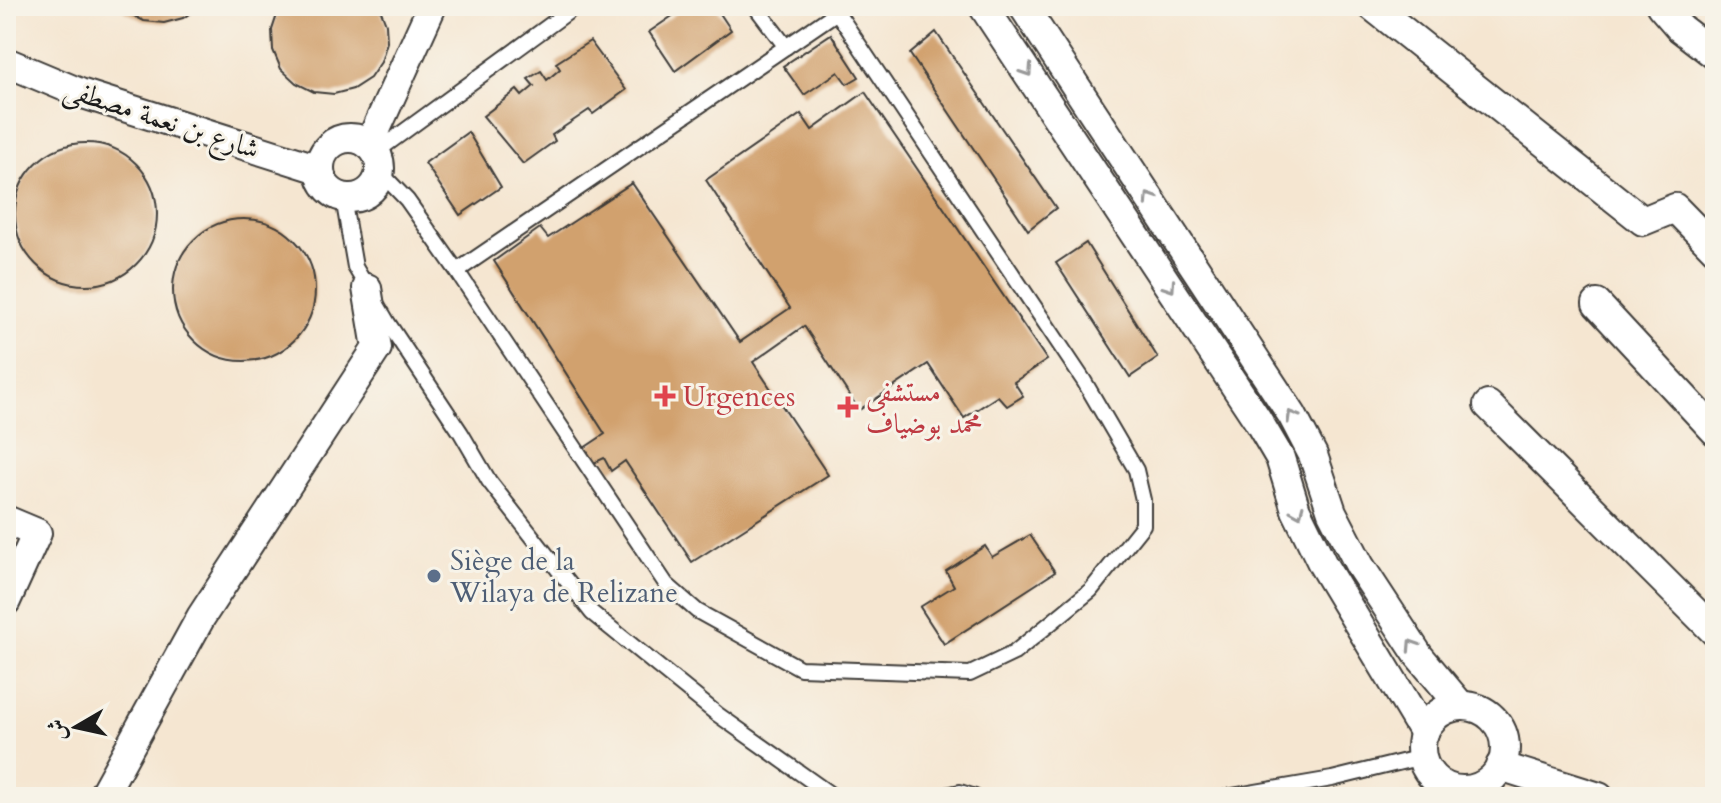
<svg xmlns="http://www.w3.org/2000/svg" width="1721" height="803" font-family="Cardo,Amiri,serif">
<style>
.building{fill:#d1a16e}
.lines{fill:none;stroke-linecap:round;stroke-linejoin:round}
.lane-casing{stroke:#3d3a37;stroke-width:18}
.street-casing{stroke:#3d3a37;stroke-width:32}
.lane{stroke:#fff;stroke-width:14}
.street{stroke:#fff;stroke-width:28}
.oneway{stroke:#999}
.health-dot{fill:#e0444e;stroke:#f7f3e8;stroke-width:3}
.service-dot{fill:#5c6f8a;stroke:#f7f3e8;stroke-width:3}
.labels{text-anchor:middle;stroke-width:6;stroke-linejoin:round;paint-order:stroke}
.street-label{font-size:28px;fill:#1c1c1c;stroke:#f7f3e8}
.health-label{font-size:28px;fill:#be3a42;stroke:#f7f3e8;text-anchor:start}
.service-label{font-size:28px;fill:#4e5e75;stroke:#f7f3e8;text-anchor:start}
</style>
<rect width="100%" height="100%" fill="#f7f3e8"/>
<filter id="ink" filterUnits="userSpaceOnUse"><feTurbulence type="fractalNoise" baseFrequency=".0125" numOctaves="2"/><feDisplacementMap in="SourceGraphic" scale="16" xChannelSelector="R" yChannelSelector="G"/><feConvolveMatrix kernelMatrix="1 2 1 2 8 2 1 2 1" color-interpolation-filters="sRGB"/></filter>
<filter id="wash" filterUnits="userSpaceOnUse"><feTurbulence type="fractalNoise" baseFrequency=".006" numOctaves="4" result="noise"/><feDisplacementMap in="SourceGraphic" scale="32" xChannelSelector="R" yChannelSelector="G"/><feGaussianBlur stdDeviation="1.8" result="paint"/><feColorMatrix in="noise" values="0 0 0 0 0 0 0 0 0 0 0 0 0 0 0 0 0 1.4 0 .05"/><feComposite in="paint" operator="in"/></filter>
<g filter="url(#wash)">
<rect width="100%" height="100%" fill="#f5e6d1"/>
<g id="blocks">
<g class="building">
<polygon points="120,6 201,6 183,18 164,23 144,21 126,12"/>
<polygon points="280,6 379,6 386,24 387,42 381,62 370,78 353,89 334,94 314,92 296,83 281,69 273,50 272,30"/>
<polygon points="687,6 715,6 731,30 675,71 649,32"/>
<polygon points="936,32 1056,208 1028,230 910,54"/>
<polygon points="831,34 859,77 847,84 838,72 804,95 783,66"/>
<polygon points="590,41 626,90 593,114 589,110 552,135 555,141 523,164 483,116 517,90 522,96 534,86 528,79 541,71 547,80 560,69 556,63"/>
<polygon points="865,92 1047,360 1014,382 1023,396 1007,406 998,396 964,418 928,364 859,410 804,326 753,362 828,475 692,562 625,461 611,471 604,458 594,463 584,448 605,434 494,261 540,228 548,238 632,183 740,342 790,308 706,180 801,114 812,130"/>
<polygon points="468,132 501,187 460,215 425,163"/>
<circle cx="86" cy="214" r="71"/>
<circle cx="244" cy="290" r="71"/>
<polygon points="1086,243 1158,358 1130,377 1056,263"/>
<polygon points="1030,535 1055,572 944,644 920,607 954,586 946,571 985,546 992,557"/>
</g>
</g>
</g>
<g filter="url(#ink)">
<use href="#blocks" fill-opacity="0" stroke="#3d3a37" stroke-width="2"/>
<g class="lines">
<defs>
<g id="lane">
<polyline points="755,6 786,47"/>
<polyline points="376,152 576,6"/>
<polyline points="380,172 407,200 457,271 666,584 697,611 800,668 970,674 1014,653 1091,590 1143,525 1143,500 1136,470 1084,381 837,12 457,271"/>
<polyline points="343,198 355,267 388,323 461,433 489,481 592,613 717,714 834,797"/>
<polyline points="937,797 960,792 975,797"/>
<polyline points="1226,797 1332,779 1422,757"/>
</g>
<g id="street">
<polyline points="983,6 1257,419 1280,458 1296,510 1323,565 1424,733"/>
<polyline points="1023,6 1292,415 1313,455 1332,512 1360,566 1419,656 1461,706"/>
<polyline points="1372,6 1643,221 1675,208 1715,249"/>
<polyline points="1661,6 1680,28 1715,55"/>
<polyline points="6,62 80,93 319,169"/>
<circle cx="350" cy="168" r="30"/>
<polyline points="369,145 432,6"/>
<polyline points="1597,304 1715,431"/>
<polyline points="1488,405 1715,632"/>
<polyline points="6,520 37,533 6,601"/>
<circle cx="1463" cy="748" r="42"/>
<polyline points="1500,766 1599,797"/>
<polyline points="102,797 201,617 377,348 367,288"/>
</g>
</defs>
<use href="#lane" class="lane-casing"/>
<use href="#street" class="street-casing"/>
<use href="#lane" class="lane"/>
<use href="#street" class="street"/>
</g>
<defs><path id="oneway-chevron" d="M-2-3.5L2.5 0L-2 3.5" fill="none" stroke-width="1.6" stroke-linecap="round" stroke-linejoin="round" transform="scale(2)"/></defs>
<g class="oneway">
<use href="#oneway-chevron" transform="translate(1027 71) rotate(56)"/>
<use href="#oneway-chevron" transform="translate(1150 198) rotate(-123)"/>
<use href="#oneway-chevron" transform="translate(1170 287) rotate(56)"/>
<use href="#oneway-chevron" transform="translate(1292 416) rotate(-120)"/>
<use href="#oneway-chevron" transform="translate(1298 512) rotate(67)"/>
<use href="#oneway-chevron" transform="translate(1412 645) rotate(-123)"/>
</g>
</g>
<g class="health-dot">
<path d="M661 384h8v8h8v8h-8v8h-8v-8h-8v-8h8z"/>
<path d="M844 395h8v8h8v8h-8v8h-8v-8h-8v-8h8z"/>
</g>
<circle class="service-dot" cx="434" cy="576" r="8"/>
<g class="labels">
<g class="street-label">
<text transform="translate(162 118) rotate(18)" y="10">شارع بن نعمة مصطفى</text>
</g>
<g class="health-label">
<text x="866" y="401">مستشفى<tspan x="866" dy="32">محمد بوضياف</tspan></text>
<text x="683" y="406">Urgences</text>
</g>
<g class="service-label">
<text x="450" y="570">Siège de la<tspan x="450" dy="32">Wilaya de Relizane</tspan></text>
</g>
</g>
<rect width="1721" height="803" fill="none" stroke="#f7f3e8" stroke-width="32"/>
<g transform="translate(76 727) rotate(261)" stroke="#f7f3e8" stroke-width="6" paint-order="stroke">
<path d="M0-6L14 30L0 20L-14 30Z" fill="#1c1c1c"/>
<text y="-12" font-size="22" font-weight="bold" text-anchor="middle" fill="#1c1c1c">ش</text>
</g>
</svg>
